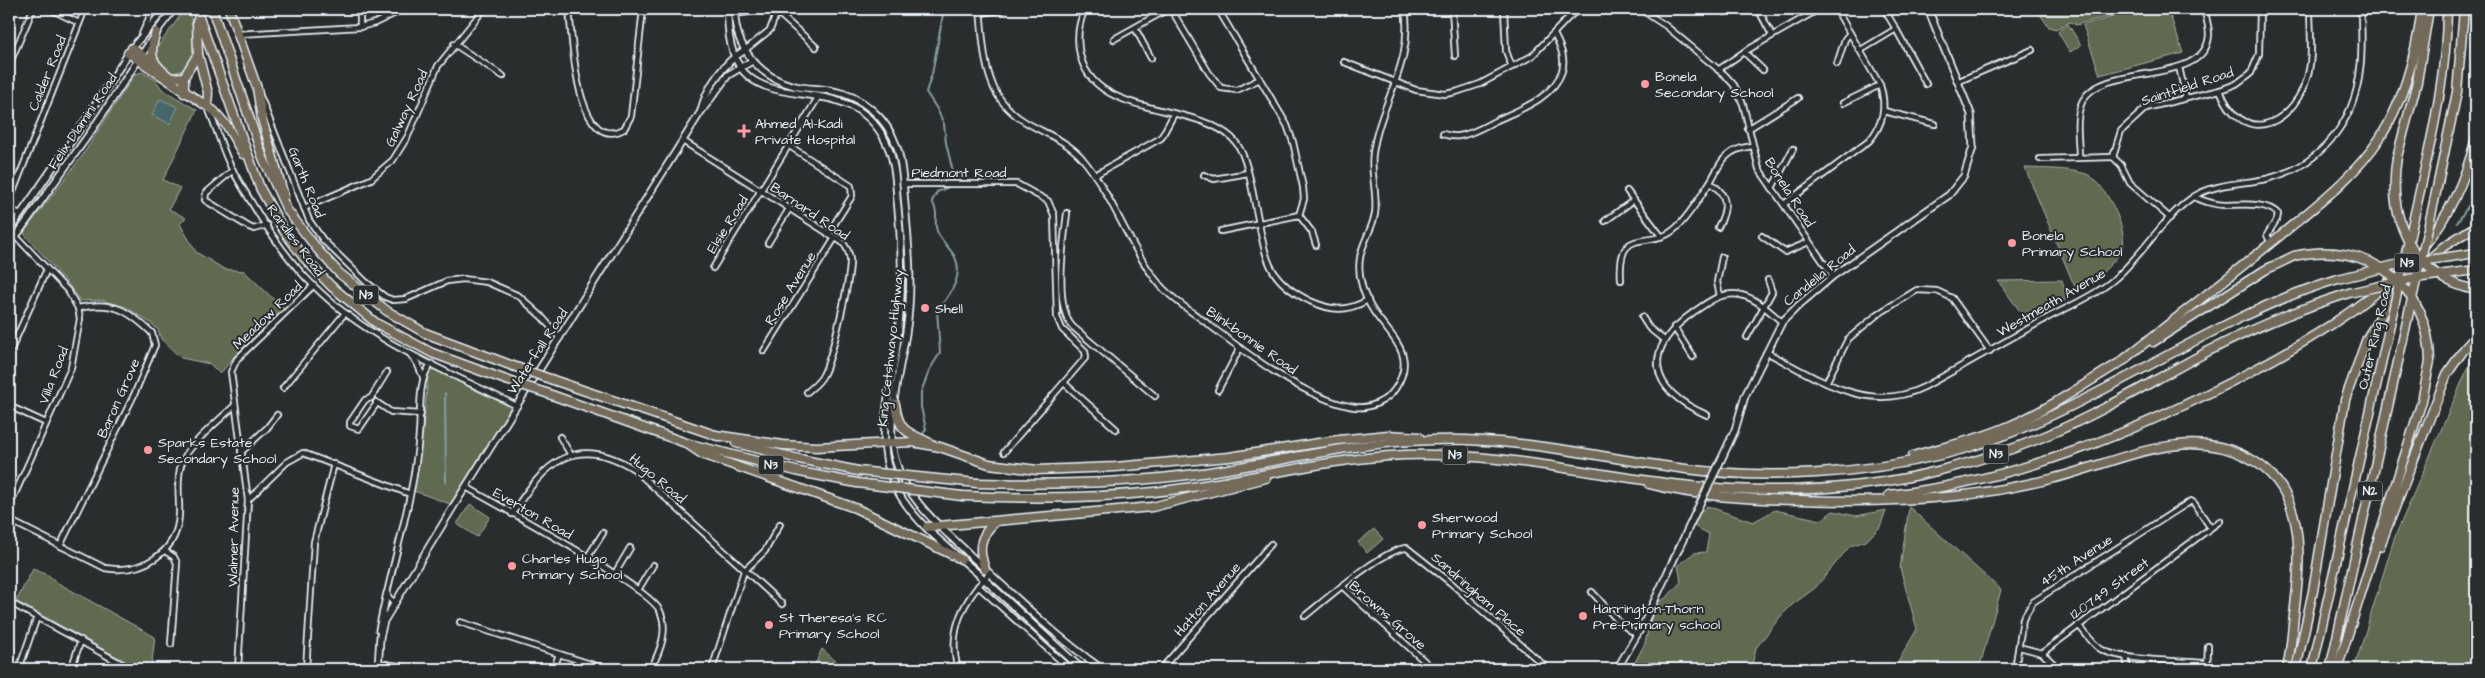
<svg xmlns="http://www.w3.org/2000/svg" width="2485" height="678" font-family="'Architects Daughter',sans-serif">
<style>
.green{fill:#606b51;stroke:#a4aea4}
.water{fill:#476668;stroke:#879ea2}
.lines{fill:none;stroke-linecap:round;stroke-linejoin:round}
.stream{stroke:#879ea2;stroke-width:2}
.street-casing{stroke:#e8f1f8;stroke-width:8}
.secondary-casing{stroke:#e8f1f8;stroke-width:9}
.highway-casing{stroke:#e8f1f8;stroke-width:11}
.street{stroke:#2a2d2e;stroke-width:4.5}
.secondary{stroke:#2a2d2e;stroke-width:5.5}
.highway{stroke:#736b5a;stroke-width:8}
.secondary-bridge-casing{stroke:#e8f1f8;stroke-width:9;stroke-linecap:butt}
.highway-bridge-casing{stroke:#e8f1f8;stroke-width:11;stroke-linecap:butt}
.secondary-bridge{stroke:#2a2d2e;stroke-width:5.5}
.highway-bridge{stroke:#736b5a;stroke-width:8}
.poi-dot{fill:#ff9aa2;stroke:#2a2d2e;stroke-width:2}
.labels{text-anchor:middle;stroke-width:4;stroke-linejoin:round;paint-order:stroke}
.shield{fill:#2a2d2e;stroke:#afb6bb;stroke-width:1}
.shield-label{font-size:12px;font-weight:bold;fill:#e8f1f8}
.street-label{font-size:14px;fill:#e8f1f8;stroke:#2a2d2e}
.poi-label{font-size:14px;fill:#e8f1f8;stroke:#2a2d2e;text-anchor:start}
</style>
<rect width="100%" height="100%" fill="#2a2d2e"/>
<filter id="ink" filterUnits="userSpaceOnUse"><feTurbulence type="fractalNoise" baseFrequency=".02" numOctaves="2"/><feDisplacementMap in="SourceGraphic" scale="10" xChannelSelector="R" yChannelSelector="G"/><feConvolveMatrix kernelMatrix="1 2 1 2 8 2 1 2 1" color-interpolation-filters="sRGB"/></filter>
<g filter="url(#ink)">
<g class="green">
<path d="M185 9H188C195 28 203 72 171 73L157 58 156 49Z"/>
<polygon points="2036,9 2135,9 2076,25 2070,22 2056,29 2049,27"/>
<polygon points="2142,9 2168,9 2183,53 2100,75 2083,25"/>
<polygon points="2068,24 2081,45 2070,52 2058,32"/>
<polygon points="142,72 155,79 162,89 197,110 163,180 180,188 169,209 186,218 180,224 196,252 224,269 244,271 284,309 232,359 220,374 210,364 181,358 161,339 158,330 152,324 126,307 101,300 80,301 68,284 25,235 24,232 82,156 135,74"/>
<path d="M2025 168C2045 169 2067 168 2086 174 2104 180 2130 232 2122 249 2113 266 2095 278 2081 290L2074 285Z"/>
<polygon points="2062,280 2067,299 2027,321 1998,281"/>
<polygon points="2476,349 2476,669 2354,669 2394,539"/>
<polygon points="434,369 506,403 510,409 450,504 414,491 423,429 428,375 430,370"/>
<polygon points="470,504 490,517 477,537 457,524"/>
<polygon points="1707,506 1753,522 1775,510 1821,520 1833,511 1856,516 1886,510 1880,527 1866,541 1850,546 1815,588 1792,605 1780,617 1756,648 1751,669 1636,669 1634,664 1645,643 1654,605 1667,597 1681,582 1678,565 1694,553 1706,552 1709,534 1690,524"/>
<polygon points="1909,507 2001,590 1979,669 1894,669 1917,629 1900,568"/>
<polygon points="1374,529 1383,539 1367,553 1358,542"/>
<polygon points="33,569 48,575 58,583 155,637 151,669 139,669 16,601"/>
<polygon points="822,649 845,669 813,669"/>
</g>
<polygon class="water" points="160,99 178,107 170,124 152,115"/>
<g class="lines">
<g class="stream">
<polyline points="2457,223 2476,194"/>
<polyline points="445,393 446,483"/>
<path d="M923 434 926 429 921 407V392L930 369 940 353 937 310C949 297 964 276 955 257 950 248 941 241 937 231 933 220 940 216 932 201L937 192 953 185 954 176 946 143 944 124 937 109 926 92 932 74 944 9"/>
</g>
<defs>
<g id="street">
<polyline points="50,9 79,23"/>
<polyline points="360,9 360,27"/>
<path d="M569 9C572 34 575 155 624 129L631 116 643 9"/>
<polyline points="768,9 777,12 816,47"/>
<path d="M980 9C983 37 983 69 997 94 1019 131 1058 130 1082 158 1114 196 1128 247 1160 285 1172 299 1189 310 1204 321 1242 350 1307 401 1355 407 1369 409 1387 401 1395 389 1418 355 1391 337 1374 312 1364 297 1357 277 1360 258 1362 243 1372 230 1375 214 1378 194 1370 174 1373 153 1380 102 1414 64 1405 9"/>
<path d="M1085 9C1079 22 1077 35 1079 49 1089 120 1191 100 1232 138 1243 149 1246 164 1250 179 1253 194 1256 209 1259 224 1267 264 1271 282 1310 301 1332 311 1346 312 1368 300"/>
<polyline points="1171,9 1209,73 1221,88 1237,90 1260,79"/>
<polyline points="1218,9 1287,125 1293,142 1303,187 1304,199 1299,215 1221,231"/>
<polyline points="1452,9 1455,56"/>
<polyline points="1504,9 1506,51 1512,67"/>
<polyline points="1564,9 1570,16"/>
<polyline points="1640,9 1666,26 1725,75 1734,85 1743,104 1759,169 1833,276"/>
<polyline points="1722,9 1725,12"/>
<polyline points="1758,9 1772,35"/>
<polyline points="1884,9 1896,29"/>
<polyline points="981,13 1006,9"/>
<polyline points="735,14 768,9"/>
<polyline points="1135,28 1151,58"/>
<polyline points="142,34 153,9"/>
<polyline points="238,34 360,27 375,23 404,9"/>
<polyline points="1114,39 1168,9"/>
<polyline points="454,44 503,76"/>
<polyline points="745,50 770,30 777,12"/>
<polyline points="1861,50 1896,29 1926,84"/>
<polyline points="1744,52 1763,70"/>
<polyline points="1344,62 1416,90 1445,94 1456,92 1480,84 1532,56 1570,16 1580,9"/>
<polyline points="1837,64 1845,39 1850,33"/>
<polyline points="9,65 33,9"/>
<polyline points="2179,67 2186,98"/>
<polyline points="1718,70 1744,52 1819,9"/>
<polyline points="1959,81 2032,50"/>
<path d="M2220 90C2241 145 2289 129 2306 81 2314 60 2310 31 2310 9"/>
<polyline points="261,98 309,220 323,240 366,282 385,297 393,300 406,299 447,281 463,279 487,282 519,296 542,317 560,338"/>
<polyline points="1843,103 1880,85"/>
<path d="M208 108C217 128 222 151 233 171 256 211 281 254 314 286 370 342 447 371 517 406"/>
<polyline points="1884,111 1935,124"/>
<polyline points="1748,129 1798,98"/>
<path d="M1443 134C1449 136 1454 137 1459 136 1472 134 1483 127 1495 121 1518 110 1553 99 1562 71 1566 57 1560 46 1554 34"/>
<path d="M683 141 842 242C847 247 849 252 850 259 851 277 832 359 823 375 820 382 813 387 807 392"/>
<polyline points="788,145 851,186 852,196 828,234"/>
<path d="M2079 157C2079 140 2074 117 2083 100 2104 62 2206 87 2209 35 2209 26 2206 17 2204 9"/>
<polyline points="2040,159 2113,157"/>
<polyline points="233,170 206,193 205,200 249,227 254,229 267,225"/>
<polyline points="1095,175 1161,138 1174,114"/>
<polyline points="1204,175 1214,179 1248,173"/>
<path d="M1710 183C1729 194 1728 209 1718 227"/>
<polyline points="903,184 1017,184 1048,201 1054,215 1057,317 1062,329 1085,351 1086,357 1004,452"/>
<polyline points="1772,188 1793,149"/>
<polyline points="1627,191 1661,236"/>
<path d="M2194 197C2204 201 2214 205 2225 205 2239 205 2267 201 2278 214L2277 219 2267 235 2271 243"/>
<polyline points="9,202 85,9"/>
<path d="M1784 204 1869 141C1884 124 1887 106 1880 85L1836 9"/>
<polyline points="304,208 371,179 393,160 408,136 438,66 484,9"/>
<polyline points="9,210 21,214"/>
<path d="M1067 213C1064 240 1053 307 1073 327L1155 396"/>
<polyline points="1299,215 1312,232 1316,245"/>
<polyline points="2170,218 2130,183 2121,165 2113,157 2121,131 2146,108 2220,90 2236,84 2251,73 2259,54 2260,9"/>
<polyline points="1605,221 1634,200"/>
<polyline points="1762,236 1785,252 1809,242"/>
<polyline points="768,243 789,209"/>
<polyline points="713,268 819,96"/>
<path d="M1621 280C1617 222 1650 252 1676 228 1689 216 1701 196 1710 182 1716 173 1719 162 1727 156 1734 149 1743 148 1752 146"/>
<polyline points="1720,296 1717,282 1722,257"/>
<polyline points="1642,317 1649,328 1664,340"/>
<polyline points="1674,327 1693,357"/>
<polyline points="1747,337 1772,292 1768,280"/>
<polyline points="764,351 835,238"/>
<path d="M1768 353C1817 378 1868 415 1924 387 1966 364 2007 340 2049 317 2070 306 2094 296 2112 281 2142 257 2161 219 2193 197 2215 183 2242 184 2266 179 2319 167 2355 123 2360 69 2363 50 2361 29 2361 9"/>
<polyline points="9,354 47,269"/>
<polyline points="410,354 417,363 423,377"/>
<polyline points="1064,383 1116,429"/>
<polyline points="1826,383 1848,339 1878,314 1917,290 1937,291 1952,298 1990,351"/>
<polyline points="283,388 345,313"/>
<polyline points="1218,390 1240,348"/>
<polyline points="376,402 391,412 421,414"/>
<polyline points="377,403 359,429 350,426 350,422 365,400 371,398 387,372"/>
<polyline points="9,406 46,423"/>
<path d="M1707 415C1647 389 1641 349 1695 311 1710 301 1722 291 1741 295 1758 299 1770 312 1782 322"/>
<polyline points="560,437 571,455"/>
<polyline points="241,452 267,428 277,415"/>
<path d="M466 487C499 506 648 586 660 611 669 630 660 651 651 669"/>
<polyline points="248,500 287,462 303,453 410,494"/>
<polyline points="9,507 71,368 80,319 78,308 68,291 9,229"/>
<path d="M512 514C544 463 575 433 634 469L782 604"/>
<path d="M9 520 105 568C141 574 177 554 179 515 180 499 176 481 181 465 187 445 219 421 235 405"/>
<path d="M60 546 134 395 155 345 152 333C128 310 112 300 78 308"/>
<polyline points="165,551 174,557 177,563 171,644"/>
<polyline points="587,558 603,533"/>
<polyline points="614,575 630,548"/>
<polyline points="978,586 1070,669"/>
<polyline points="1342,586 1433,669"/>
<polyline points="638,590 653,565"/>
<polyline points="1592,592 1620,623 1637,635"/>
<polyline points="9,602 131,669"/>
<path d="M395 603 389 598 387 593C399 540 415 488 419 434 421 415 417 376 432 364"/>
<path d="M1305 616C1324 601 1384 548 1407 548L1451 583 1548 669"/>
<polyline points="460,622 606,669"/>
<path d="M2078 625C2085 632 2091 642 2099 648 2117 661 2183 661 2207 663"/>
<polyline points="2019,647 2042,653 2220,521"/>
<polyline points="2042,653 2059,669"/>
<polyline points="2126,656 2128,669"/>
<polyline points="379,663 417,669"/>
<polyline points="19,669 37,617"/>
<polyline points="71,669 81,640"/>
<polyline points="238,669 248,500 231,372 237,359 313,286"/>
<polyline points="306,669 314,542 334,464"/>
<polyline points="554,669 559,654"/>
<polyline points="712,669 744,571 765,551 780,524"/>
<path d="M958 669C947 631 963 600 990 573"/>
<polyline points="1161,669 1271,544"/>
<polyline points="2015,669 2023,619 2033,602 2191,501 2194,503 2210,527"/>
<polyline points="2207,669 2208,646"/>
</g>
<g id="secondary">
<path d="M728 9C724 145 850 49 889 149 895 165 896 183 897 199 903 254 903 297 896 352 890 393 875 441 893 482 911 523 953 550 985 580 1017 609 1049 640 1082 669"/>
<path d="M735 9C733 45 759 78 795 86 807 89 820 88 833 91 862 96 887 118 897 147 903 166 903 186 905 205 909 249 913 289 906 333 900 370 885 423 895 459 899 473 905 486 914 497 929 519 951 536 970 555 1012 594 1055 636 1102 669"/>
<path d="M701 111C706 88 724 62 745 50"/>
<polyline points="9,231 79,130 132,48 165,9"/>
<polyline points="9,246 92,130 160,27 174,9"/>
<polyline points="1721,460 1735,430 1745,396 1782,322 1799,305 1833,276 1949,195 1964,176 1973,147 1971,114 1928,9"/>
<polyline points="379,630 387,593"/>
<polyline points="378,669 380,637 384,621 455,504 700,113 728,75 752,61"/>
<polyline points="1617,669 1645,621 1694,516"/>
</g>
<g id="highway">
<polyline points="196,9 260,188 284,231 304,258 331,286 376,323 432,353 506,380"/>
<polyline points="212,9 263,158 287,210 318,250 339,273 387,311 425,333 513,366"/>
<polyline points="229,9 257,88 262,119 284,196"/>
<path d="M156 32C148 56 151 63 171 78L184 77"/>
<polyline points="132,48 154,64"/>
<polyline points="128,53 214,111 227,126 243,154"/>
<polyline points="198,54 208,93 207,106"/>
<polyline points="184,93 184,77 198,54 197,21"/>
<polyline points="2397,157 2417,82 2429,9"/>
<polyline points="2434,202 2457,92 2464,9"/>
<path d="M2415 213C2430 145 2447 78 2447 9"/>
<path d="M2424 246C2450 215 2466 177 2476 138"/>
<polyline points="2404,282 2443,247 2476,226"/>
<polyline points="2153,342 2265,270 2294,256"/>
<path d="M2122 361C2176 318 2230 277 2283 233 2318 204 2355 176 2380 138 2405 99 2416 54 2422 9"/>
<polyline points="553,380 718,436"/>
<polyline points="546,393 686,443 800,472 857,483"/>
<path d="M895 404C898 429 905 432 928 442"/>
<polyline points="715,435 783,445 816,447 912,442 940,447 989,464 1037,470 1115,467 1229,457 1338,440 1388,435 1419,437"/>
<polyline points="736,443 799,459 858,471"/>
<polyline points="687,444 702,454 855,508 961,559"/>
<path d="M1913 456C1943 447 1973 441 2002 429 2047 411 2085 383 2126 359"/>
<path d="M977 483C1053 485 1127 484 1202 473 1281 462 1352 442 1433 440 1518 437 1602 458 1686 469 1771 480 1862 474 1945 454 2086 419 2200 320 2338 279"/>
<path d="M1649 484C1698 497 1748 499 1799 500 1851 502 1904 501 1956 496 1987 493 2020 486 2051 479 2114 464 2184 424 2247 457 2308 488 2301 558 2294 615 2292 633 2291 651 2287 669"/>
<path d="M1889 495C2020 480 2137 432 2252 371 2306 342 2360 310 2405 267"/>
<path d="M962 496C1036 499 1111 499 1185 488 1258 478 1330 458 1405 455 1502 452 1595 476 1691 486 1775 494 1859 491 1941 470 1978 461 2015 449 2050 434 2103 412 2152 381 2203 354 2250 329 2298 309 2349 293"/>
<polyline points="927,527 1152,507 1266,478"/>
<polyline points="2380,546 2447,374 2465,348 2476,336"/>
<path d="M985 569C978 550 979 537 994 523"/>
<polyline points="2296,669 2313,591 2345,400 2367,338 2397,290"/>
<polyline points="2312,669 2386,342"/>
<polyline points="2330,669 2409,312"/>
<polyline points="2337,669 2422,401 2430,361"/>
</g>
</defs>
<use href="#street" class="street-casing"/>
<use href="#secondary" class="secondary-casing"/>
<use href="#highway" class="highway-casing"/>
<use href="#street" class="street"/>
<use href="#secondary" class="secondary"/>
<use href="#highway" class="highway"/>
<defs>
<polyline id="secondary-bridge" points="1694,516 1721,460"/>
<g id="highway-bridge">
<path d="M2397 157C2387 217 2411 277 2476 290"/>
<path d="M2294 256C2368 239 2429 285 2430 361"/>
<polyline points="2338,279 2395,265 2476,253"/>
<polyline points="2349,293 2415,278 2476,270"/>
<polyline points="2409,312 2434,202"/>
<polyline points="2386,342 2415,213"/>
<polyline points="513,366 553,380"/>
<polyline points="506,380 546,393"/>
<polyline points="858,471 977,483"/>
<polyline points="857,483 962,496"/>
</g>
</defs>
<use href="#secondary-bridge" class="secondary-bridge-casing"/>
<use href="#highway-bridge" class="highway-bridge-casing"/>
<use href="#secondary-bridge" class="secondary-bridge"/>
<use href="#highway-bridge" class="highway-bridge"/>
</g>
</g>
<g class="poi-dot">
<circle cx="1645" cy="84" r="5"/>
<path d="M741.5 123.5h5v5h5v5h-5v5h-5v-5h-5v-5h5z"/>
<circle cx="2012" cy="243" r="5"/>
<circle cx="925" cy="308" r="5"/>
<circle cx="148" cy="450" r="5"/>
<circle cx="1422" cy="525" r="5"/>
<circle cx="512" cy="566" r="5"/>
<circle cx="1583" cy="616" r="5"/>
<circle cx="769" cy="625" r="5"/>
</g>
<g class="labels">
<g class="shield">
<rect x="2394.5" y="253.5" width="25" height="19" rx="4"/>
<rect x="353.5" y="285.5" width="25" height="19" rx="4"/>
<rect x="1983.5" y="444.5" width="25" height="19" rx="4"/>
<rect x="1442.5" y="445.5" width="25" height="19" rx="4"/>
<rect x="758.5" y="455.5" width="25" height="19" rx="4"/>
<rect x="2357.5" y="481.5" width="25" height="19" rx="4"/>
</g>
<g class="shield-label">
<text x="2407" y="267">N3</text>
<text x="366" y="299">N3</text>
<text x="1996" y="458">N3</text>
<text x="1455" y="459">N3</text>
<text x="771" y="469">N3</text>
<text x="2370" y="495">N2</text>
</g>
<g class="street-label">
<text transform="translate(47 73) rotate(-68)" y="5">Calder Road</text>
<text transform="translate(2187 86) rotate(-18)" y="5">Saintfield Road</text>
<text transform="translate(406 108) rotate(-65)" y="5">Galway Road</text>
<text transform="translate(82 121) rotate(-56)" y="5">Felix Dlamini Road</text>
<text x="959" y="177">Piedmont Road</text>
<text transform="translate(307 182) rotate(68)" y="5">Garth Road</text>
<text transform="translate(1790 192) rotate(57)" y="5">Bonela Road</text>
<text transform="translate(810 211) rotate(34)" y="5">Barnard Road</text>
<text transform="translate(727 224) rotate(-58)" y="5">Elsie Road</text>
<text transform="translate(296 240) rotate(53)" y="5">Randles Road</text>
<text transform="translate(1819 275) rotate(-39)" y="5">Candella Road</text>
<text transform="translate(790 288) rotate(-58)" y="5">Rose Avenue</text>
<text transform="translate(2051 302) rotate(-30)" y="5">Westmeath Avenue</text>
<text transform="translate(267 315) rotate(-44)" y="5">Meadow Road</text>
<text transform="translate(2374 337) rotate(-77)" y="5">Outer Ring Road</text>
<text transform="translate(1252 340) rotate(35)" y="5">Blinkbonnie Road</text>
<text transform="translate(890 348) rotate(-84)" y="5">King Cetshwayo Highway</text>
<text transform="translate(537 351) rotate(-57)" y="5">Waterfall Road</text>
<text transform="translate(53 375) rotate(-69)" y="5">Villa Road</text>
<text transform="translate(118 398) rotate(-66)" y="5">Baron Grove</text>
<text transform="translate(658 478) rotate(40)" y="5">Hugo Road</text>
<text transform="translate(533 513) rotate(30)" y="5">Everton Road</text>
<text transform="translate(233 537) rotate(-89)" y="5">Walmer Avenue</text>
<text transform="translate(2076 560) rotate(-33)" y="5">45th Avenue</text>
<text transform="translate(2109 588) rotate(-36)" y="5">120749 Street</text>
<text transform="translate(1479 594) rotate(41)" y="5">Sandringham Place</text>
<text transform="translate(1207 599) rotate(-49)" y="5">Hatton Avenue</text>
<text transform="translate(1388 615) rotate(41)" y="5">Browns Grove</text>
</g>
<g class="poi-label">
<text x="1655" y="81">Bonela<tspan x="1655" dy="16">Secondary School</tspan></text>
<text x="755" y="128">Ahmed Al-Kadi<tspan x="755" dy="16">Private Hospital</tspan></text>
<text x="2022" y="240">Bonela<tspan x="2022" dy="16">Primary School</tspan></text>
<text x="935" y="313">Shell</text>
<text x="158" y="447">Sparks Estate<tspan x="158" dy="16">Secondary School</tspan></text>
<text x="1432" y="522">Sherwood<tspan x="1432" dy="16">Primary School</tspan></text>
<text x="522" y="563">Charles Hugo<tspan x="522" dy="16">Primary School</tspan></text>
<text x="1593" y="613">Harrington-Thorn<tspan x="1593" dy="16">Pre-Primary school</tspan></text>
<text x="779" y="622">St Theresa's RC<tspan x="779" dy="16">Primary School</tspan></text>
</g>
</g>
<rect width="2485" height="678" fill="none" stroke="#2a2d2e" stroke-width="30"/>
<rect x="15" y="15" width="2455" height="648" fill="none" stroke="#e8f1f8" stroke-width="2" filter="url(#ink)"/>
</svg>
